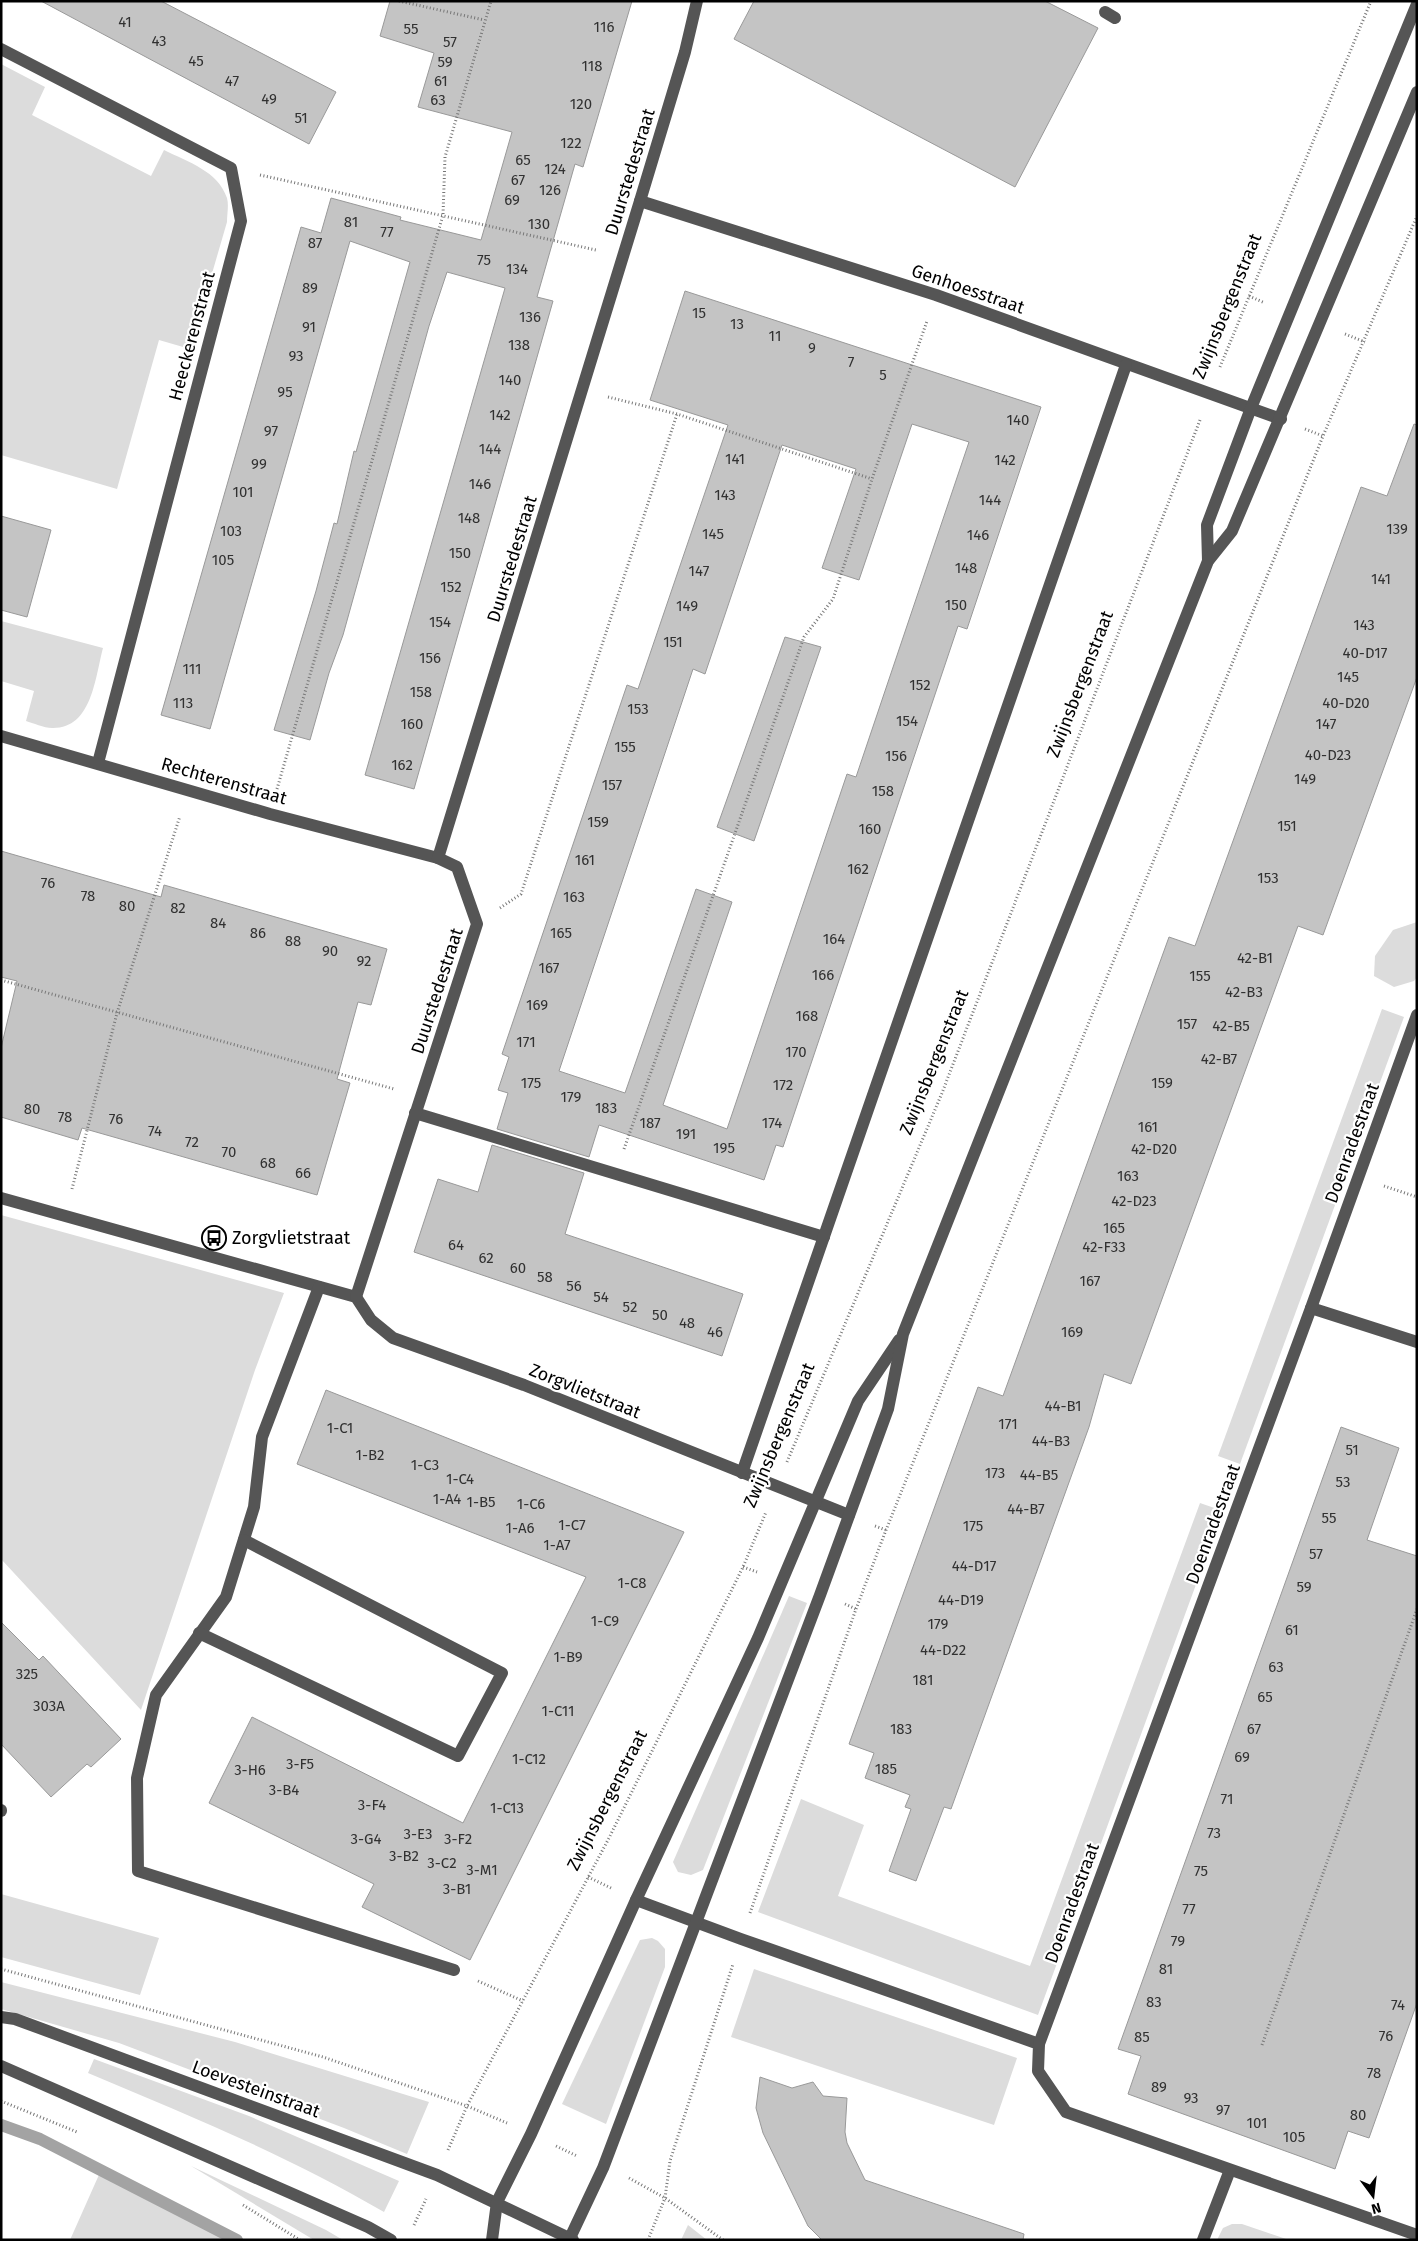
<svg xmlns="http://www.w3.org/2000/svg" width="1418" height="2241" font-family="'Fira Sans',sans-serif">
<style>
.green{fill:#dcdcdc}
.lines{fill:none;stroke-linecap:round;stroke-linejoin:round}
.stream{stroke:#a3a3a3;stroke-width:12}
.building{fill:#c4c4c4;stroke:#999;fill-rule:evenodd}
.path{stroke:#777;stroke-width:3;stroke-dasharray:1 2.5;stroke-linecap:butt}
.minor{stroke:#555;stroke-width:12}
.labels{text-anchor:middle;stroke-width:4.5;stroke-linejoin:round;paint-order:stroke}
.number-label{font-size:15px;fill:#313131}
.street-label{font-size:18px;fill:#000;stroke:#fff}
.poi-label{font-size:18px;fill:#000;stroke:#fff;text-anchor:start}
</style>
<rect width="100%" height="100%" fill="#fff"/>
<g class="green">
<path d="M1 64 45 87 32 115 151 176 164 150C188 162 218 171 227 198 229 205 227 214 227 222L190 349 159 340 117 489 1 455Z"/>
<path d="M1 621 103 648C95 678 92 729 52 728 44 728 33 723 26 721L34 691 1 681Z"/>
<polygon points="1417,922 1417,977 1414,981 1394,987 1374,976 1375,956 1393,930"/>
<polygon points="1382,1009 1404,1017 1240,1464 1218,1456"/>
<polygon points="1,1215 284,1293 255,1370 141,1710 1,1559"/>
<polygon points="1200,1503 1223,1511 1038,2015 758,1912 801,1799 864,1825 838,1896 1030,1966"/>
<polygon points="789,1596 807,1603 703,1870 691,1875 678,1872 673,1862"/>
<polygon points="1,1894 159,1938 140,1995 1,1957"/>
<polygon points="652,1938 658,1941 665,1949 665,1967 606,2124 562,2104 640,1940"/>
<polygon points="754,1969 1017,2058 994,2125 731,2037"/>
<polygon points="1,1982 235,2042 429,2102 407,2154 344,2128 119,2043 1,2009"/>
<path d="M94 2059 249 2116 399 2181 384 2212C289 2156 188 2115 88 2073Z"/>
<polygon points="191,2166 326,2230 343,2240 314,2240"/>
<polygon points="102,2168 162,2204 228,2240 70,2240"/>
<polygon points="1232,2224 1242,2224 1289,2240 1217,2240 1223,2228"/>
<polygon points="688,2225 707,2240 681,2240"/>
</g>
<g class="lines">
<polyline class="stream" points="1,2125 40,2139 237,2240"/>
</g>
<g class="building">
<polygon points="41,1 161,1 336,92 309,144"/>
<polygon points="390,1 632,1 583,167 575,164 537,297 553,301 414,789 365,775 505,288 447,272 429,326 343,635 329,673 310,740 274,730 316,591 334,523 337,524 354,451 356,452 410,262 350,241 210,729 161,715 301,227 321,233 331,198 401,217 400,220 481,240 512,132 418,107 434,53 380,36"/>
<polygon points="754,1 1045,1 1098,28 1015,187 734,39"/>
<path d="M685 291 1041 407 967 629 958 626 783 1147 776 1145 764 1180 599 1125 589 1157 497 1129 508 1093 498 1090 509 1057 502 1054 627 685 638 689 728 425 650 400ZM912 424 969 442 856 777 847 774 727 1129 663 1105 732 902 696 889 625 1093 559 1071 693 669 705 674 782 445 856 469 822 568 859 580Z"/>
<polygon points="1414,424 1417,425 1417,677 1323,935 1298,926 1131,1384 1104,1374 1089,1427 951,1809 944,1807 916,1881 889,1871 911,1809 905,1807 910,1795 865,1778 874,1753 849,1744 978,1387 1003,1396 1169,937 1195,946 1361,487 1387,496"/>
<polygon points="1,516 51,530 27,617 1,610"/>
<polygon points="785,637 821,647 754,841 717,827"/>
<polygon points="1,851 161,897 164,885 387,949 371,1005 358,1002 337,1079 350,1083 317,1195 82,1128 78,1140 1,1117 1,1048 17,981 1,977"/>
<polygon points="492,1145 584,1173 565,1234 743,1294 722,1356 414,1252 438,1179 478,1192"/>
<polygon points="326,1390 684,1532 470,1960 362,1907 374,1884 209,1803 252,1717 463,1823 586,1577 297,1464"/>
<polygon points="1341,1427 1399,1448 1367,1540 1417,1556 1417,2003 1369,2138 1348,2131 1335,2169 1128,2094 1141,2056 1118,2049"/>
<polygon points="1,1622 39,1660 43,1656 121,1739 91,1767 87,1764 51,1797 1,1744"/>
<polygon points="760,2077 792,2088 813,2082 823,2096 847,2098 845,2132 847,2143 865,2180 1024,2234 1023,2240 822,2240 808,2226 763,2133 756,2108"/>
</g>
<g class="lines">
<g class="path">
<polyline points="399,1 484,20"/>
<polyline points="260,175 596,250"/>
<polyline points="1249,296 1265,303"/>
<polyline points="1345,334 1365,342"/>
<polyline points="1220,367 1371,1"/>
<polyline points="608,397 677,414 872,479"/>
<polyline points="1305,429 1323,436"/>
<polyline points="277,789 443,215 445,157 491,1"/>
<polyline points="500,908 521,894 677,414"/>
<polyline points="1,980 394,1089"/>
<polyline points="624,1149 804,637 833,599 872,479 927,321"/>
<polyline points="1384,1186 1417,1197"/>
<polyline points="72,1189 117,1013 180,816"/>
<polyline points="787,1462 942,1093 1200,420"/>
<polyline points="875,1526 886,1530"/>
<polyline points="743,1567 757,1572"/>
<polyline points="845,1604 856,1609"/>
<polyline points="588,1877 611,1888"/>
<polyline points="750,1913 856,1609 886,1530 1323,436 1417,216"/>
<polyline points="1,1969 323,2057 467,2106 507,2123"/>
<polyline points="478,1981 523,2001"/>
<polyline points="1262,2045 1417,1609"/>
<polyline points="1,2101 77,2132"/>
<polyline points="556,2146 577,2156"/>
<polyline points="448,2150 467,2106 609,1838 743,1567 766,1512"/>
<polyline points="629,2178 665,2198 723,2240"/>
<polyline points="243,2205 300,2240"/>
<polyline points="414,2225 426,2199"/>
<polyline points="648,2240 665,2198 670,2161 733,1964"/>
</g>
<g class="minor">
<polyline points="1105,12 1115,18"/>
<polyline points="1,49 231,168 241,221 98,763"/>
<polyline points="640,201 936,295 1281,419"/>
<polyline points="1208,561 1207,525 1251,408 1417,4"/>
<polyline points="1,736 270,814 438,858"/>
<polyline points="415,1113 824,1237"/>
<polyline points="1,1198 356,1297 371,1320 393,1338 524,1385 849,1515"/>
<polyline points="319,1287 262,1437 254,1507 226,1597 156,1695 137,1778 138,1871 454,1970"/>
<polyline points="356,1297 477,924 457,867 438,858 640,201 685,52 697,1"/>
<polyline points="1311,1308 1417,1342"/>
<polyline points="742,1473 1126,365"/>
<polyline points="199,1633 458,1756 502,1673 244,1540"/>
<polyline points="1,1810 1,1811"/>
<polyline points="636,1900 741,1939 1039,2044 1038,2071 1066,2112 1417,2235"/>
<polyline points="1,2017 15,2019 437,2175 573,2240"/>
<polyline points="1039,2044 1311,1308 1417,1015"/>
<polyline points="1,2066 368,2227 391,2240"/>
<polyline points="492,2240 497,2202 531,2134 636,1900 758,1638 858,1401 899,1340"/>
<polyline points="569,2240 603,2168 820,1595 888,1409 903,1334 1208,561 1232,531 1417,92"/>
<polyline points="1203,2240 1230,2170"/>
</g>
</g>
<defs>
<symbol id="bus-ring" viewBox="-11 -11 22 22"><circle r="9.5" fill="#fff" stroke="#000" stroke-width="1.5"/><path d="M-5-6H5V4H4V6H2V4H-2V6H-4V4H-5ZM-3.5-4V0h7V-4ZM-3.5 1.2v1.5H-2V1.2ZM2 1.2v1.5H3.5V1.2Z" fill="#000"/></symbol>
</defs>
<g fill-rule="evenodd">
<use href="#bus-ring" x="200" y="1224" width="28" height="28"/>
</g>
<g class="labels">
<g class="number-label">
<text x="125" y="27">41</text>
<text x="604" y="32">116</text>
<text x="411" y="34">55</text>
<text x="159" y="46">43</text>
<text x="450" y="47">57</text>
<text x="196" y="66">45</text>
<text x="445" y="67">59</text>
<text x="592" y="71">118</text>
<text x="232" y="86">47</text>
<text x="441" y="86">61</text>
<text x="269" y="104">49</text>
<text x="438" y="105">63</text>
<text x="581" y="109">120</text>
<text x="301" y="123">51</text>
<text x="571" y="148">122</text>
<text x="523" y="165">65</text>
<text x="555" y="174">124</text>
<text x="518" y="185">67</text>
<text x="550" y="195">126</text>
<text x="512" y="205">69</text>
<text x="351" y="227">81</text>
<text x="539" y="229">130</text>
<text x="387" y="237">77</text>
<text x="315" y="248">87</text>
<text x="484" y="265">75</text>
<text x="517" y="274">134</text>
<text x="310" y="293">89</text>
<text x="699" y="318">15</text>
<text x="530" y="322">136</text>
<text x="737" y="329">13</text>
<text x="309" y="332">91</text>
<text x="775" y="341">11</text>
<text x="519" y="350">138</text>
<text x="812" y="353">9</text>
<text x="296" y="361">93</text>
<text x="851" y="367">7</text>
<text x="883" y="380">5</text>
<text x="510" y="385">140</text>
<text x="285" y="397">95</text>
<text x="500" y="420">142</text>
<text x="1018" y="425">140</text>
<text x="271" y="436">97</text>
<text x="490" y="454">144</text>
<text x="735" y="464">141</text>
<text x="1005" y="465">142</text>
<text x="259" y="469">99</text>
<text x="480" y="489">146</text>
<text x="243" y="497">101</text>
<text x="725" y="500">143</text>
<text x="990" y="505">144</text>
<text x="469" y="523">148</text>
<text x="1397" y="534">139</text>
<text x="231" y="536">103</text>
<text x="713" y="539">145</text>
<text x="978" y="540">146</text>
<text x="460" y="558">150</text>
<text x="223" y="565">105</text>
<text x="966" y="573">148</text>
<text x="699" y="576">147</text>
<text x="1381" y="584">141</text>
<text x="451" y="592">152</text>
<text x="956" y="610">150</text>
<text x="687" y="611">149</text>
<text x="440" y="627">154</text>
<text x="1364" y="630">143</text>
<text x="673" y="647">151</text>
<text x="1365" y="658">40-D17</text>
<text x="430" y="663">156</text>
<text x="192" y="674">111</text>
<text x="1348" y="682">145</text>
<text x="920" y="690">152</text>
<text x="421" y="697">158</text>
<text x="183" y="708">113</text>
<text x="1346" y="708">40-D20</text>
<text x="638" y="714">153</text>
<text x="907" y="726">154</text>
<text x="412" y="729">160</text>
<text x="1326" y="729">147</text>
<text x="625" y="752">155</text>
<text x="1328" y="760">40-D23</text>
<text x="896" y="761">156</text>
<text x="402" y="770">162</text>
<text x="1305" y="784">149</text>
<text x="612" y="790">157</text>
<text x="883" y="796">158</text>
<text x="598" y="827">159</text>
<text x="1287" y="831">151</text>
<text x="870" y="834">160</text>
<text x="585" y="865">161</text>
<text x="858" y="874">162</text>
<text x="1268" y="883">153</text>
<text x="48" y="888">76</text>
<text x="88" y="901">78</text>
<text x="574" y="902">163</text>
<text x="127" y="911">80</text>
<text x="178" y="913">82</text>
<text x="218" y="928">84</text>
<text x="258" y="938">86</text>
<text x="561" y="938">165</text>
<text x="834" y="944">164</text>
<text x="293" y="946">88</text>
<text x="330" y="956">90</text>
<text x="1255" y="963">42-B1</text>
<text x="364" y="966">92</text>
<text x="549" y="973">167</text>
<text x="823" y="980">166</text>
<text x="1200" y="981">155</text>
<text x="1244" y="997">42-B3</text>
<text x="537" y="1010">169</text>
<text x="807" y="1021">168</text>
<text x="1187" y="1029">157</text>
<text x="1231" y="1031">42-B5</text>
<text x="526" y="1047">171</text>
<text x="796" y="1057">170</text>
<text x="1219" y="1064">42-B7</text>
<text x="531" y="1088">175</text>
<text x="1162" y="1088">159</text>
<text x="783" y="1090">172</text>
<text x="571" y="1102">179</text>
<text x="606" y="1113">183</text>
<text x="32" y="1114">80</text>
<text x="65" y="1122">78</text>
<text x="116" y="1124">76</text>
<text x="650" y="1128">187</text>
<text x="772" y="1128">174</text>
<text x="1148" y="1132">161</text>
<text x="155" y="1136">74</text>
<text x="686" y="1139">191</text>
<text x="192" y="1147">72</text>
<text x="724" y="1153">195</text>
<text x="1154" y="1154">42-D20</text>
<text x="229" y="1157">70</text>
<text x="268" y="1168">68</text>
<text x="303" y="1178">66</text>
<text x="1128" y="1181">163</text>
<text x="1134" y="1206">42-D23</text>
<text x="1114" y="1233">165</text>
<text x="456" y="1250">64</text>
<text x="1104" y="1252">42-F33</text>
<text x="486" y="1263">62</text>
<text x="518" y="1273">60</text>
<text x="545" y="1282">58</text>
<text x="1090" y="1286">167</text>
<text x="574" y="1291">56</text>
<text x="601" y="1302">54</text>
<text x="630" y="1312">52</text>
<text x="660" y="1320">50</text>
<text x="687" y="1328">48</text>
<text x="715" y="1337">46</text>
<text x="1072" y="1337">169</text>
<text x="1063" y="1411">44-B1</text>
<text x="1008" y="1429">171</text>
<text x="340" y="1433">1-C1</text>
<text x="1051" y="1446">44-B3</text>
<text x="1352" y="1455">51</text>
<text x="370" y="1460">1-B2</text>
<text x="425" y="1470">1-C3</text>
<text x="995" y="1478">173</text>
<text x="1039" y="1480">44-B5</text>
<text x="460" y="1484">1-C4</text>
<text x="1343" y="1487">53</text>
<text x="447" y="1504">1-A4</text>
<text x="481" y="1507">1-B5</text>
<text x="531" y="1509">1-C6</text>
<text x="1026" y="1514">44-B7</text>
<text x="1329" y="1523">55</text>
<text x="572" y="1530">1-C7</text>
<text x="973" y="1531">175</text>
<text x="520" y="1533">1-A6</text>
<text x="557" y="1550">1-A7</text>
<text x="1316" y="1559">57</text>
<text x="974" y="1571">44-D17</text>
<text x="632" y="1588">1-C8</text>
<text x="1304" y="1592">59</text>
<text x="961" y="1605">44-D19</text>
<text x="605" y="1626">1-C9</text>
<text x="938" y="1629">179</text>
<text x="1292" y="1635">61</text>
<text x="943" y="1655">44-D22</text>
<text x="568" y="1662">1-B9</text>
<text x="1276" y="1672">63</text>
<text x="27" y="1679">325</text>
<text x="923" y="1685">181</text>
<text x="1265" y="1702">65</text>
<text x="49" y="1711">303A</text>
<text x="558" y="1716">1-C11</text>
<text x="901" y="1734">183</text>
<text x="1254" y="1734">67</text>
<text x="1242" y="1762">69</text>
<text x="529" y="1764">1-C12</text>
<text x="300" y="1769">3-F5</text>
<text x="886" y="1774">185</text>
<text x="250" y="1775">3-H6</text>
<text x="284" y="1795">3-B4</text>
<text x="1227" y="1804">71</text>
<text x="372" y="1810">3-F4</text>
<text x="507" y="1813">1-C13</text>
<text x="1214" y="1838">73</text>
<text x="418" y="1839">3-E3</text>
<text x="366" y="1844">3-G4</text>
<text x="458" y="1844">3-F2</text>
<text x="404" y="1861">3-B2</text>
<text x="442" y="1868">3-C2</text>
<text x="482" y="1875">3-M1</text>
<text x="1201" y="1876">75</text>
<text x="457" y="1894">3-B1</text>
<text x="1189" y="1914">77</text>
<text x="1178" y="1946">79</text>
<text x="1166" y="1974">81</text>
<text x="1154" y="2007">83</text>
<text x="1398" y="2010">74</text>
<text x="1386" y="2041">76</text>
<text x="1142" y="2042">85</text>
<text x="1374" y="2078">78</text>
<text x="1159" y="2092">89</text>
<text x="1191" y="2103">93</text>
<text x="1223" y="2115">97</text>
<text x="1358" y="2120">80</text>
<text x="1257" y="2128">101</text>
<text x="1294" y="2142">105</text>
</g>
<g class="street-label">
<text transform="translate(630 172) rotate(-73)" y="6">Duurstedestraat</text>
<text transform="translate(968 289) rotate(19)" y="6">Genhoesstraat</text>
<text transform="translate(1227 306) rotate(-68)" y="6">Zwijnsbergenstraat</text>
<text transform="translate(192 336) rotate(-75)" y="6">Heeckerenstraat</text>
<text transform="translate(512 559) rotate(-73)" y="6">Duurstedestraat</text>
<text transform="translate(1080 684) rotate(-69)" y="6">Zwijnsbergenstraat</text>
<text transform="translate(224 781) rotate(16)" y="6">Rechterenstraat</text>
<text transform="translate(437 991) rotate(-72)" y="6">Duurstedestraat</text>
<text transform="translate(934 1062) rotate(-68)" y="6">Zwijnsbergenstraat</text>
<text transform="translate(1352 1143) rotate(-70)" y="6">Doenradestraat</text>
<text transform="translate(585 1391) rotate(22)" y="6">Zorgvlietstraat</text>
<text transform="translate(779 1435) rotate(-67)" y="6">Zwijnsbergenstraat</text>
<text transform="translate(1213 1524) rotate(-70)" y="6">Doenradestraat</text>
<text transform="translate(607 1800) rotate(-63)" y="6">Zwijnsbergenstraat</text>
<text transform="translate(1072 1903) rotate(-70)" y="6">Doenradestraat</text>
<text transform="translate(256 2089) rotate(20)" y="6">Loevesteinstraat</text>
</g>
<g class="poi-label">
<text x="232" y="1244">Zorgvlietstraat</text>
</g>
</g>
<rect width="1418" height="2241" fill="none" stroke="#000000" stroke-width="5"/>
<g transform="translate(1373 2196) rotate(165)" stroke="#ffffff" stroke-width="4" paint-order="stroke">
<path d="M0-4L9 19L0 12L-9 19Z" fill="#000000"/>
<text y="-8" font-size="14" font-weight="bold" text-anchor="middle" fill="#000000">N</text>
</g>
</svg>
